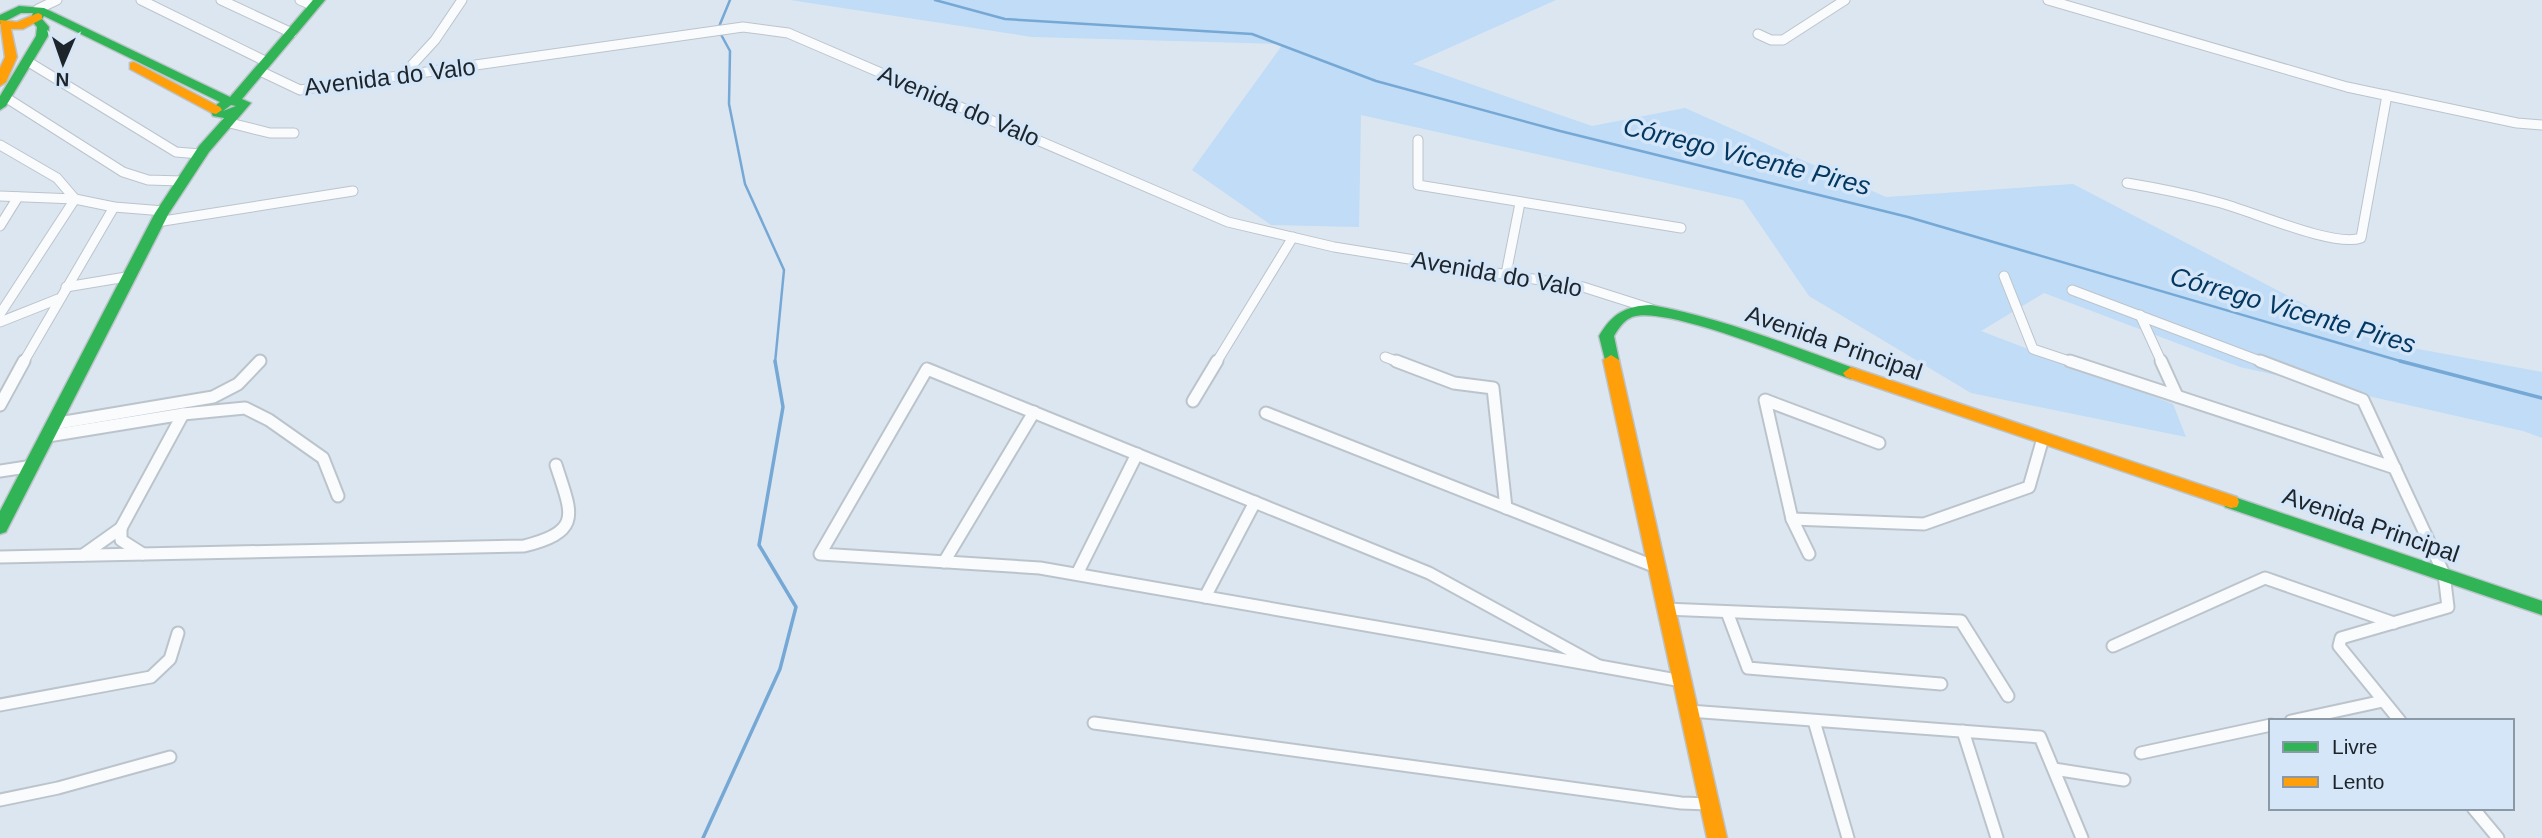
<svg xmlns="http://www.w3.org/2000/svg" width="2542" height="838" font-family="Helvetica,sans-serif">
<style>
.green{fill:#c0dcf6}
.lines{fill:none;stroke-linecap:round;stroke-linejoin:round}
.stream-far1{stroke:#76a8d5;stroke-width:2.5}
.stream{stroke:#76a8d5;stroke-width:3.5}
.street-far1-casing{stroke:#bcc4cb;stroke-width:11}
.street-casing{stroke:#bcc4cb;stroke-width:15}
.fast-casing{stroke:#bcc4cb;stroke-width:3}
.slow-casing{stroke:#bcc4cb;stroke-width:3}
.street-far1{stroke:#fafbfd;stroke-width:9}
.street{stroke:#fafbfd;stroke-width:11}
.fast{fill:#30b455;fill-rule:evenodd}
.slow{fill:#ff9f0a;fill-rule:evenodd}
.labels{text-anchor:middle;stroke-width:7;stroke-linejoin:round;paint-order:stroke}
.street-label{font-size:24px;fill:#1d242a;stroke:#d4e6f8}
.water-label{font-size:26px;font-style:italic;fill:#043861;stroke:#d4e6f8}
</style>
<rect width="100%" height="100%" fill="#dce6f0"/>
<polygon class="green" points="790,0 1556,0 1413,64 1592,126 1685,108 1886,197 2073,184 2375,341 2542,372 2542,438 2523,431 2240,367 2044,293 1981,331 2173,404 2186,437 1971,393 1809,296 1743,200 1361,115 1359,227 1271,225 1192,170 1283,44 1032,37"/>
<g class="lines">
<g class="stream-far1">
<polyline points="730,0 718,29 730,51 729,104 745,184 784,270 775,363"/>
<polyline points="935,0 1005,19 1252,34 1376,81 1560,131 1908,217 2407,363"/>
</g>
<g class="stream">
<polyline points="2400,361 2542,398"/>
<polyline points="703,838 780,669 796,607 759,545 783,407 775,361"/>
</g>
<defs>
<g id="street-far1">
<polyline points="141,0 267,62"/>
<polyline points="221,0 292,33"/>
<polyline points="300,0 314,6"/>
<polyline points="2048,0 2347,87 2517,123 2542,125"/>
<polyline points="38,9 57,0"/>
<polyline points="1758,34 1771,40 1783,40 1845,0"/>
<polyline points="27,61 176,152 200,154"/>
<polyline points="260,71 300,90 743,27 788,33 1228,222 1334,247 1583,287 1649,308"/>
<polyline points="401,77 435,40 462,0"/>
<polyline points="5,97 123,172 148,180 182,181"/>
<polyline points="226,122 270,133 294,133"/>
<polyline points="1418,140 1418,185 1681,228"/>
<polyline points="0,145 57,178 75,199 0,314"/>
<path d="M2127 183C2157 188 2187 194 2217 202 2250 210 2333 248 2361 238L2387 95"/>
<polyline points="0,196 75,199 114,207 164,211"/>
<polyline points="157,222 353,191"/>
<polyline points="0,226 18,197"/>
<polyline points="1506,274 1520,203"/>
<polyline points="2004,276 2033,349 2075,363"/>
<polyline points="66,287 126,277"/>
<polyline points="2072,290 2265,363"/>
<polyline points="2140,315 2162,363"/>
<polyline points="0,322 58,299"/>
<polyline points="1385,357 1401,363"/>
<polyline points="23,363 114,207"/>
<polyline points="1216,363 1293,237"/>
</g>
<g id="street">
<polyline points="1396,361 1454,383 1493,388 1506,508"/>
<polyline points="2070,361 2395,468"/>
<polyline points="2161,361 2177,396"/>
<polyline points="2260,361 2363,400 2444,574 2448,607 2341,638 2339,646 2400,721"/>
<polygon points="927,369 1429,573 1599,666 1040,568 820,554"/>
<polyline points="1193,401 1217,361"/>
<polyline points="0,405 24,361"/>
<polyline points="1266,413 1656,567"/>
<polyline points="53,424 213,397 238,384 260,361"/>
<polyline points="48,436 183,414 245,408 269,420 323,458 338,496"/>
<polyline points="0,471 33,466"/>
<polyline points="1792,519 1924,524 2029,487 2043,438"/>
<polyline points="121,528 121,540 143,554"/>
<polyline points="1809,554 1792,519 1765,400 1879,443"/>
<polyline points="83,555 121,528 183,414"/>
<path d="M0 557 524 546C583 531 572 515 556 465"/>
<polyline points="944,562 1034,412"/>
<polyline points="1077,574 1137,454"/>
<polyline points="1205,597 1255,502"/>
<polyline points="1665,609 1961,621 2008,696"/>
<polyline points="1727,612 1748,668 1941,684"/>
<polyline points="2113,646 2265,578 2394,623"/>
<polyline points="1599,666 1682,681"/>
<polyline points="0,705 151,677 170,659 178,633"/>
<polyline points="1689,711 2040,737 2082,838"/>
<polyline points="1814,721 1848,838"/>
<polyline points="2291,721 2383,701"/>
<polyline points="1094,723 1681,803 1710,804"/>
<polyline points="1963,731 1997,838"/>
<polyline points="2141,753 2271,725"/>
<polyline points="2054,769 2124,780"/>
<polyline points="0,800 58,788 170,757"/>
<polyline points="2473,808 2498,838"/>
</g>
<g id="fast">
<path d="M313 0H325L242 99 251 103 209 152 169 213 6 532 0 534V511L155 213 199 146 224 118 213 116 210 110 220 102 44 16 42 19 49 27 48 36 6 106 0 110V96L36 36 37 27 30 19 33 13H21L0 24V15L19 6 44 8 230 97ZM231 105 236 106 223 111Z"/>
<path d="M1651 305C1722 318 1789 345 1856 369L1859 373 1851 379C1811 366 1666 304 1632 317 1624 320 1618 329 1614 336L1619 360 1616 364H1606L1599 336C1612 314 1625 306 1651 305Z"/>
<polygon points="2231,496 2542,601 2542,615 2225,507 2223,502 2225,497"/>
</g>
<g id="slow">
<polygon points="38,13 42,15 42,19 23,29 11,29 17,57 6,82 0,86 0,68 5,57 0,20 17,22"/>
<polygon points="134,62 220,107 222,110 216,114 212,113 130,69 130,63"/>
<polygon points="1611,355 1619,360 1727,838 1707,838 1603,360"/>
<polygon points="1851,367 2237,497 2239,502 2237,507 2231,508 1846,377 1843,373"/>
</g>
</defs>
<use href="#street-far1" class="street-far1-casing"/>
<use href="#street" class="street-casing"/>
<use href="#fast" class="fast-casing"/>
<use href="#slow" class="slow-casing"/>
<use href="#street-far1" class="street-far1"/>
<use href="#street" class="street"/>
<use href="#fast" class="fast"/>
<use href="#slow" class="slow"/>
</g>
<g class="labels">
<g class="street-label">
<text transform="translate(390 77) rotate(-7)" y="8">Avenida do Valo</text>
<text transform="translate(959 106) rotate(23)" y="8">Avenida do Valo</text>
<text transform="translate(1497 274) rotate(10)" y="8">Avenida do Valo</text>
<text transform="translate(1834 343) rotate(19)" y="8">Avenida Principal</text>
<text transform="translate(2371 525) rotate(19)" y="8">Avenida Principal</text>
</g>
<g class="water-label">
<text transform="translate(1747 156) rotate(14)" y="9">Córrego Vicente Pires</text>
<text transform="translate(2293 310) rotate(16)" y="9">Córrego Vicente Pires</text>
</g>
</g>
<rect x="2269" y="719" width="245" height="91" fill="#d4e6f8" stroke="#8b98a6" stroke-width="2"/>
<rect x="2283" y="742" width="35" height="10" fill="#30b455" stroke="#8b98a6" stroke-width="2"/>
<text x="2332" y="754" font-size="21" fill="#1d242a">Livre</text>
<rect x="2283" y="777" width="35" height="10" fill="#ff9f0a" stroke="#8b98a6" stroke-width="2"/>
<text x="2332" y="789" font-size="21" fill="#1d242a">Lento</text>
<g transform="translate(63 63) rotate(182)" stroke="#d4e6f8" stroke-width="5" paint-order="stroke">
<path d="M0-5L12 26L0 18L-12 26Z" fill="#1d242a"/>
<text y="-10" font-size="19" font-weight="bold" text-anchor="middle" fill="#1d242a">N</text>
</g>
</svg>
